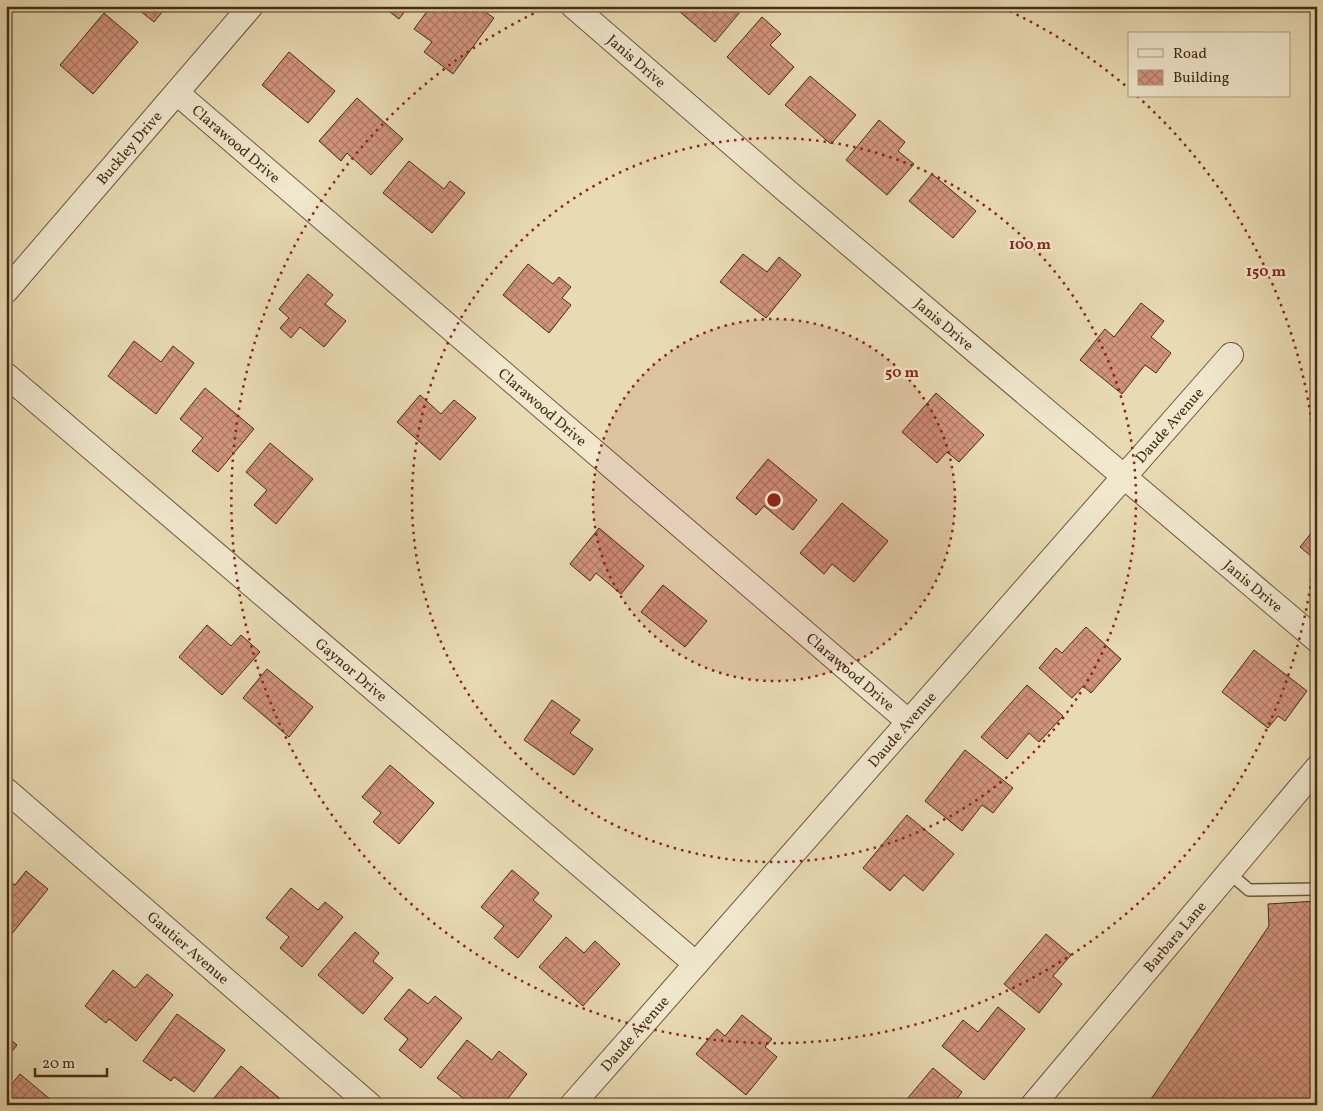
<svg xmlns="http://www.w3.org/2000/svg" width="1323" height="1111" font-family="Vollkorn,serif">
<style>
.building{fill:url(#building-cross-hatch);stroke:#452d14}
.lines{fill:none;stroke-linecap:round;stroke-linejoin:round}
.service-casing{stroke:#6e583c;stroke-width:14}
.minor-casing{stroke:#6e583c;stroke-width:26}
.service{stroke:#f0e7cd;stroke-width:11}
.minor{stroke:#f0e7cd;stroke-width:24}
.ring{fill:none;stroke:#8f2418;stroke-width:2.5;stroke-dasharray:2.5 5}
.labels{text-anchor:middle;stroke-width:5;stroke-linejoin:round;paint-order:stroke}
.street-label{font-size:15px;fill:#452d14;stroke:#f0e7cd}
.centre{fill:#8f2418;stroke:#f0e7cd;stroke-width:2.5}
.ring-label{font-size:15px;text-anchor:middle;font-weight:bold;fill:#8f2418;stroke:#f0e7cd;stroke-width:5;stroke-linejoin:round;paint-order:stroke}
</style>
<defs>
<pattern id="building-cross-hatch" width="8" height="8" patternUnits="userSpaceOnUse" patternTransform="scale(1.25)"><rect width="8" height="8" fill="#d2947d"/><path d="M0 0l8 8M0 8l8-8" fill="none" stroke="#ac7965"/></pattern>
</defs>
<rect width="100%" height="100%" fill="#e8dab2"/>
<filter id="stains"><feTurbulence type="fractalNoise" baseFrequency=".004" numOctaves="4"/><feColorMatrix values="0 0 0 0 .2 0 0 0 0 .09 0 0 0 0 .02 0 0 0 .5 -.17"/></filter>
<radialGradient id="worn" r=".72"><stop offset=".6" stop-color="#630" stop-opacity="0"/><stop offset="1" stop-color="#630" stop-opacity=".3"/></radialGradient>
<g class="building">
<polygon points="134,6 167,6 154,22"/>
<polygon points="382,6 409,6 399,19"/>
<polygon points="431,6 477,6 494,18 453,74 424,52 432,42 414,29"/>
<polygon points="673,6 745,6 715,42"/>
<polygon points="104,13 138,42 93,94 60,65"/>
<polygon points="762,17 781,34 770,45 794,67 769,95 727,57"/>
<polygon points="289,52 335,91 308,123 262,85"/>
<polygon points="810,76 856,115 831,144 785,105"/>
<polygon points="357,98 403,139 371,175 347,153 341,161 319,141"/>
<polygon points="879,120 905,142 898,151 914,164 887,195 846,160"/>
<polygon points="409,161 444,189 450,181 465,193 432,233 383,193"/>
<polygon points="932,174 976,211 953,238 909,201"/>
<polygon points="743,254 767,272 779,257 801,275 766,318 720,282"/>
<polygon points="528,264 553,284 559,277 571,287 562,298 571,305 549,333 503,295"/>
<polygon points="308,274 333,295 325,304 346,321 324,347 300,327 291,338 280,328 289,318 279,309"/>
<polygon points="1141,303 1164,321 1151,337 1171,353 1156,373 1145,365 1122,394 1080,360 1105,329 1114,337"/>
<polygon points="134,341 161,362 173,346 194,363 156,414 108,376"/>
<polygon points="205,388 254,429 218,472 192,451 203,438 180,419"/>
<polygon points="936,393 984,435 959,462 947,452 937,463 902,432"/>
<polygon points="420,395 441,414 454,400 476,418 440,460 397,422"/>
<polygon points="270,443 313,479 276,524 254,505 267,490 246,472"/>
<polygon points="768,459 817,500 793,530 764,506 756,515 736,498"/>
<polygon points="842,503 888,541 854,582 832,564 824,574 800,553"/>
<polygon points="1317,526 1317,561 1300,547"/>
<polygon points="599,528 644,566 621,594 596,573 590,581 570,564"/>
<polygon points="663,585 707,621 685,647 641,612"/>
<polygon points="207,625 231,646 241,635 260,652 222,695 179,657"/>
<polygon points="1086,627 1121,659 1091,693 1083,686 1072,698 1039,668 1056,648 1062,653"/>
<polygon points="1254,650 1307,691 1285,721 1278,716 1268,728 1222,692"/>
<polygon points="267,669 313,707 289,737 243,698"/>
<polygon points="1027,685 1063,716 1039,742 1029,733 1007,759 981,737"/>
<polygon points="552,700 580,720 570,733 593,749 574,775 524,740"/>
<polygon points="965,750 1013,788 993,813 982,805 962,831 925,801"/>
<polygon points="390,765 434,803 399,844 373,822 381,813 362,797"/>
<polygon points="907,815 954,854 923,891 904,875 890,891 863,868"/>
<polygon points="512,870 539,893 533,900 552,916 518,958 494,938 504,926 481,907"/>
<polygon points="26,871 48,889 10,936 6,933 6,878 15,885"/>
<polygon points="291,888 318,910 325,902 343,917 302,967 280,948 289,937 266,918"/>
<polygon points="1317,901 1317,1105 1147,1105 1269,926 1268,904"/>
<polygon points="355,932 379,953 373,961 393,978 363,1014 318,975"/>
<polygon points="1046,934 1071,955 1053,976 1062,984 1039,1013 1004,984"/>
<polygon points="566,937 584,953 595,941 620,964 583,1006 539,967"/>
<polygon points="113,970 135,988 147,974 173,995 136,1041 109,1019 106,1023 85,1006"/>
<polygon points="409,989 428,1004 435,996 462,1018 421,1068 399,1050 408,1039 384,1019"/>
<polygon points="998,1007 1025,1029 984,1080 942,1046 963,1020 978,1032"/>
<polygon points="177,1014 225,1050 194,1092 174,1077 171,1081 143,1061"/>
<polygon points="742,1015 772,1039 765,1047 777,1057 746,1095 696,1054 717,1029 725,1036"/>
<polygon points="6,1036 17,1045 6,1059"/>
<polygon points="467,1040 492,1060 499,1051 527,1074 503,1105 472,1105 437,1078"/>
<polygon points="241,1066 284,1102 282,1105 208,1105"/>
<polygon points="933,1068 962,1092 952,1105 902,1105"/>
<polygon points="20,1074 57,1105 6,1105 6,1091"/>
</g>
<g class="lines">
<defs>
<polyline id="service" points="1229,873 1249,890 1317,889"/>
<g id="minor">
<path id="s1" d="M573 6 789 193 1317 640"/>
<path id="s2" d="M177 93 909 722"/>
<path id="s3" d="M6 291 251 6"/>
<path id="s4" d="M6 375 696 964"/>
<path id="s5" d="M6 790 370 1105"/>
<path id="s6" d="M572 1105 1231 355"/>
<path id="s7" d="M1033 1105 1317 768"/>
</g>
</defs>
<use href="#service" class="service-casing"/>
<use href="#minor" class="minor-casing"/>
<use href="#service" class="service"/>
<use href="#minor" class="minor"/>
</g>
<circle cx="774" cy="500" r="181" fill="#8f2418" fill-opacity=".12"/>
<g class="ring">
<circle cx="774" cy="500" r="181"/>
<circle cx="774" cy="500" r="362"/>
<path d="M1317 519A543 543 0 1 1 545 8M1003 8A543 543 0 0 1 1127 87M1137 96A543 543 0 0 1 1317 481"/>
</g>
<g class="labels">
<g class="street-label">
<text dy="5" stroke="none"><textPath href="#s1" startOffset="84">Janis Drive</textPath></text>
<text dy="5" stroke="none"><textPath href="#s2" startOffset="78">Clarawood Drive</textPath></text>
<text dy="5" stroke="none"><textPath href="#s3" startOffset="189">Buckley Drive</textPath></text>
<text dy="5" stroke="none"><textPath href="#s1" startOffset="489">Janis Drive</textPath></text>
<text dy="5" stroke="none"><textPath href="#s2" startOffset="482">Clarawood Drive</textPath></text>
<text dy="5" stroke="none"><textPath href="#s6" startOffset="905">Daude Avenue</textPath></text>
<text dy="5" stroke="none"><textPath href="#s1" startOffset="894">Janis Drive</textPath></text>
<text dy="5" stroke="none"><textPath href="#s4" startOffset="454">Gaynor Drive</textPath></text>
<text dy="5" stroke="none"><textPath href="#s2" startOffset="888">Clarawood Drive</textPath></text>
<text dy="5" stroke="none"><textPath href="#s6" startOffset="500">Daude Avenue</textPath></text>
<text dy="5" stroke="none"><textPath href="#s7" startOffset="220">Barbara Lane</textPath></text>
<text dy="5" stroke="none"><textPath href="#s5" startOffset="241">Gautier Avenue</textPath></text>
<text dy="5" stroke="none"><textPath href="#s6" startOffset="95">Daude Avenue</textPath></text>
</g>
</g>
<circle cx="774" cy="500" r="8" class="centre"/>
<g class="ring-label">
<text x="1030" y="249">100 m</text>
<text x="1266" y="276">150 m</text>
<text x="902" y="377">50 m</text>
</g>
<rect width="1323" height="1111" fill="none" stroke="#e8dab2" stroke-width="25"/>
<rect x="8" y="8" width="1308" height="1096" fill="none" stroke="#452d14" stroke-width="2.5"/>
<rect x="12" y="12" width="1298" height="1086" fill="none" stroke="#452d14"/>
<rect x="1128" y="32" width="162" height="65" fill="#f0e7cd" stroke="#ac9d83"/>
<rect x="1138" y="49" width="25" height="8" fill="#f0e7cd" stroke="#ac9d83"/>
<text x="1173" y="58" font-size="15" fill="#452d14">Road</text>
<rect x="1138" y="70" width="25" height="15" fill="url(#building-cross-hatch)" stroke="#ac9d83"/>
<text x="1173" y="82" font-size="15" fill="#452d14">Building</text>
<path d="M35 1068v8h72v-8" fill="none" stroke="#452d14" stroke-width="2.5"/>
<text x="42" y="1068" font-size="15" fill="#452d14" stroke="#f0e7cd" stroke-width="4" paint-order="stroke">20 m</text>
<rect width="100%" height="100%" filter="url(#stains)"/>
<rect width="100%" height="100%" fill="url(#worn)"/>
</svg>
